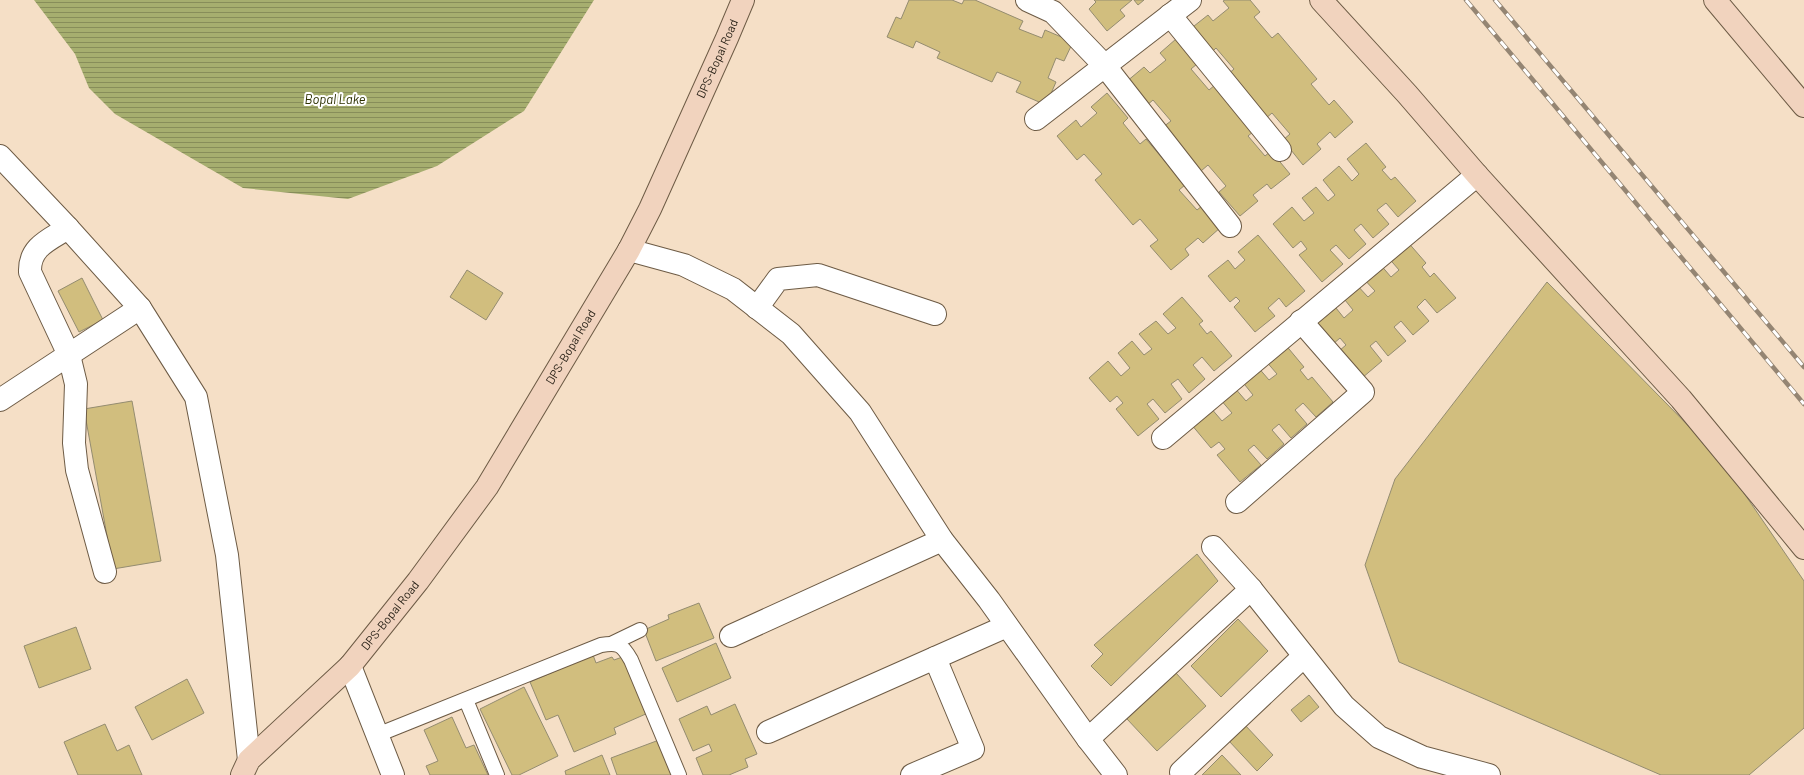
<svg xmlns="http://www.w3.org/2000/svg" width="1804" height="775" font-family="Barlow,sans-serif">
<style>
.water{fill:url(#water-rules)}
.building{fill:#d1be7e;stroke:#948c70}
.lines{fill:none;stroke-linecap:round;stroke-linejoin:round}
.lane-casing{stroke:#6d5b45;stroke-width:16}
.street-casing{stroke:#6d5b45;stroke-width:24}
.secondary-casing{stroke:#6d5b45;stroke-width:24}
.lane{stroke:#fff;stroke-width:14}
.street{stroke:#fff;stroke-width:22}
.secondary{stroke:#f1d3be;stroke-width:22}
.rail-casing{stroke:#948573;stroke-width:4.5}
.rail{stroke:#fff;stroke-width:3;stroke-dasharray:9;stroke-linecap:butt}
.labels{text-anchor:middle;stroke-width:4;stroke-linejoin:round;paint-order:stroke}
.street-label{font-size:12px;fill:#251e14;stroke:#fff}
.water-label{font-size:13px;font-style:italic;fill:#2d3100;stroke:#fff}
</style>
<defs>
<pattern id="water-rules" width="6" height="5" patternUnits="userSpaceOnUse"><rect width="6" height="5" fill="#a6ae6f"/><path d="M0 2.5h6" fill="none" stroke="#878d5a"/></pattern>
</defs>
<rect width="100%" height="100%" fill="#f5dfc6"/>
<polygon class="water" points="34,0 594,0 524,111 437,166 348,199 243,188 115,114 89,88 75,54"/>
<g class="building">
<polygon points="909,0 952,0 962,4 964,0 975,0 1023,21 1019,29 1042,38 1045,30 1073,42 1064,61 1056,58 1048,78 1056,82 1046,105 1016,92 1021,82 997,72 992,82 937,58 940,52 916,41 913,48 887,37 896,17 901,19"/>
<polygon points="1094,0 1132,0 1120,10 1125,16 1107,31 1089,9 1096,2"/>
<polygon points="1134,0 1144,0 1138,5"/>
<polygon points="1225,0 1250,0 1260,12 1254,17 1272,38 1278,33 1317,79 1311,84 1329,105 1334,100 1353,122 1335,138 1330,132 1317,144 1321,149 1303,165 1283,140 1290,134 1272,113 1265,119 1227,75 1234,69 1216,48 1210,54 1189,30 1208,15 1213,21 1229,8 1223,1"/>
<polygon points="1176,39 1197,64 1191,69 1209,90 1215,85 1254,131 1248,136 1265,156 1271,151 1290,174 1271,189 1267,184 1253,195 1258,201 1240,216 1219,192 1226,186 1208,165 1201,171 1163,127 1171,121 1153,100 1146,106 1126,82 1144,67 1150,73 1166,60 1160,53"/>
<polygon points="1107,93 1128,118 1123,123 1140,144 1146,139 1185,185 1179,190 1197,210 1203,205 1221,227 1203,243 1198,238 1185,249 1189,255 1171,270 1150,246 1158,240 1140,219 1133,225 1095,180 1102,174 1084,154 1077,160 1057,136 1076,120 1081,127 1097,113 1091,107"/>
<polygon points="1366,143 1386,167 1382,170 1391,180 1395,177 1416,201 1398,217 1386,203 1377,210 1389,224 1373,238 1361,224 1354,230 1366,244 1349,259 1336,245 1330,250 1343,264 1322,282 1299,255 1307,249 1301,241 1293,248 1273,224 1292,207 1304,221 1314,213 1302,198 1316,187 1328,201 1335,195 1323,180 1339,166 1352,181 1359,174 1347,159"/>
<polygon points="1258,235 1305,291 1286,307 1279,298 1268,308 1275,316 1255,332 1234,307 1240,301 1236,297 1230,302 1208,276 1228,260 1235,269 1245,260 1238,252"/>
<polygon points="1406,240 1426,263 1422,267 1430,277 1434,273 1456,298 1437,313 1425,299 1417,307 1429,321 1413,335 1401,321 1394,327 1406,341 1388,356 1376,341 1370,346 1382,361 1362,378 1339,351 1346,345 1340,338 1333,344 1312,320 1332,303 1344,318 1353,310 1341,295 1355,283 1368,297 1375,291 1362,277 1379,263 1391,277 1399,270 1387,256"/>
<polygon points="467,270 503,293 486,320 450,297"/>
<polygon points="82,278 103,320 79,332 58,291"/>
<polygon points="1547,282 1720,458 1804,581 1804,728 1749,775 1661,775 1399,662 1365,565 1395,479"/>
<polygon points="1182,297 1203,321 1199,324 1207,334 1211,331 1232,356 1214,371 1202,357 1193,365 1205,379 1189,393 1178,379 1171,384 1182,399 1165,413 1153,399 1147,404 1159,419 1138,436 1116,409 1123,403 1117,396 1110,402 1089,378 1108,361 1121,376 1130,368 1118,353 1132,341 1144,355 1152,349 1139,334 1156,321 1168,334 1176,328 1163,314"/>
<polygon points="1284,343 1304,367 1300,370 1308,380 1312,377 1333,402 1316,417 1303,403 1295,410 1307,424 1291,438 1279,424 1272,430 1284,444 1267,459 1254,445 1248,450 1261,465 1240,482 1217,455 1225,449 1219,442 1211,448 1191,424 1210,407 1222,421 1232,413 1220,399 1234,387 1246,401 1253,395 1241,380 1257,366 1269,380 1277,374 1265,360"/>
<polygon points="132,401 161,561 113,569 84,409"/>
<polygon points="1197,554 1218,581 1111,686 1091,666 1103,654 1094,645"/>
<polygon points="699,603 714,638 656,661 644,630 669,619 668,615"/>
<polygon points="1238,619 1268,651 1221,697 1191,666"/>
<polygon points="76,627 91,669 39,688 24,646"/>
<polygon points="716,643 731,678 677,702 662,668"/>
<polygon points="593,655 596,663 612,657 614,660 625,656 648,713 614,728 616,734 574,752 558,715 546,720 530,682"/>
<polygon points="1176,673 1206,706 1157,751 1127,719"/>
<polygon points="187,679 204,713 152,740 135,707"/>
<polygon points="524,687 558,756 519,775 512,775 480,709"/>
<polygon points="1309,695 1319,707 1301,722 1291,710"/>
<polygon points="735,704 757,754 745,759 748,767 729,775 703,775 696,758 712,751 709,744 693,751 679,719 707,706 711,715"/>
<polygon points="452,717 466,748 474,745 488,775 430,775 426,766 438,761 424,730"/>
<polygon points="105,724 117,751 129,745 142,775 78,775 64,742"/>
<polygon points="1245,725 1273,755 1257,771 1229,741"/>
<polygon points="659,740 672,775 617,775 611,758"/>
<polygon points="602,755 610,775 566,775 565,771"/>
<polygon points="1222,755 1241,775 1202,775"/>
</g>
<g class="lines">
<defs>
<g id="lane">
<polyline points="613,643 640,630"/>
<polyline points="466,700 497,775"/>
<path d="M377 735 601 645C618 642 622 644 631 660L679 775"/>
</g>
<g id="street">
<polyline points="1027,0 1053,12 1105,66 1230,226"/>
<polyline points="1170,15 1280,150"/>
<polyline points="1036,119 1190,0"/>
<polyline points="0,156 68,228 140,308 196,397 227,555 249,760"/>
<path d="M68 228C49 240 29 247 30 272L69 355 76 384 74 443 77 470 105 572"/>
<polyline points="629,250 684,265 733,289 791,334 860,412 942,540 989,600 1088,739 1116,775"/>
<polyline points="757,308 778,279 818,275 935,314"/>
<polyline points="0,400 140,308"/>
<polyline points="1163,438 1477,175"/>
<polyline points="1237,502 1363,392 1301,321"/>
<polyline points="1213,547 1251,589 1344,706 1379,737 1422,757 1489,775"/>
<polyline points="731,636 942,540"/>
<polyline points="350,666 393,775"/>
<polyline points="768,732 1007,626"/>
<polyline points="1088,739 1251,589"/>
<polyline points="1181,772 1304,656"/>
<polyline points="912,775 973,749 935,658"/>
</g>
<g id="secondary">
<polyline points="1321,0 1407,94 1477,175 1681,399 1804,548"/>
<polyline points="1715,0 1804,106"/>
<path id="s1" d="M242 775 249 760 350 666 418 581 487 487 629 250 650 209 727 38 743 0"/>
</g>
</defs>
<use href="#lane" class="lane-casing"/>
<use href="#street" class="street-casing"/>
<use href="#secondary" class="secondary-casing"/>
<use href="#lane" class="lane"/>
<use href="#street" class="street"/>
<use href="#secondary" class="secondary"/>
<defs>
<g id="rail">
<polyline points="1466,0 1804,404"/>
<polyline points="1495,0 1804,367"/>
</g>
</defs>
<use href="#rail" class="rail-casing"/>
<use href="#rail" class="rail"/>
</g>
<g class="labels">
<g class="street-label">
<text dy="4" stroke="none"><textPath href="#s1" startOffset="867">DPS-Bopal Road</textPath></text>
<text dy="4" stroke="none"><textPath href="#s1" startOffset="543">DPS-Bopal Road</textPath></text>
<text dy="4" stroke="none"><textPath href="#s1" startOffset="219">DPS-Bopal Road</textPath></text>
</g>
<g class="water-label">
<text x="335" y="104">Bopal Lake</text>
</g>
</g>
</svg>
